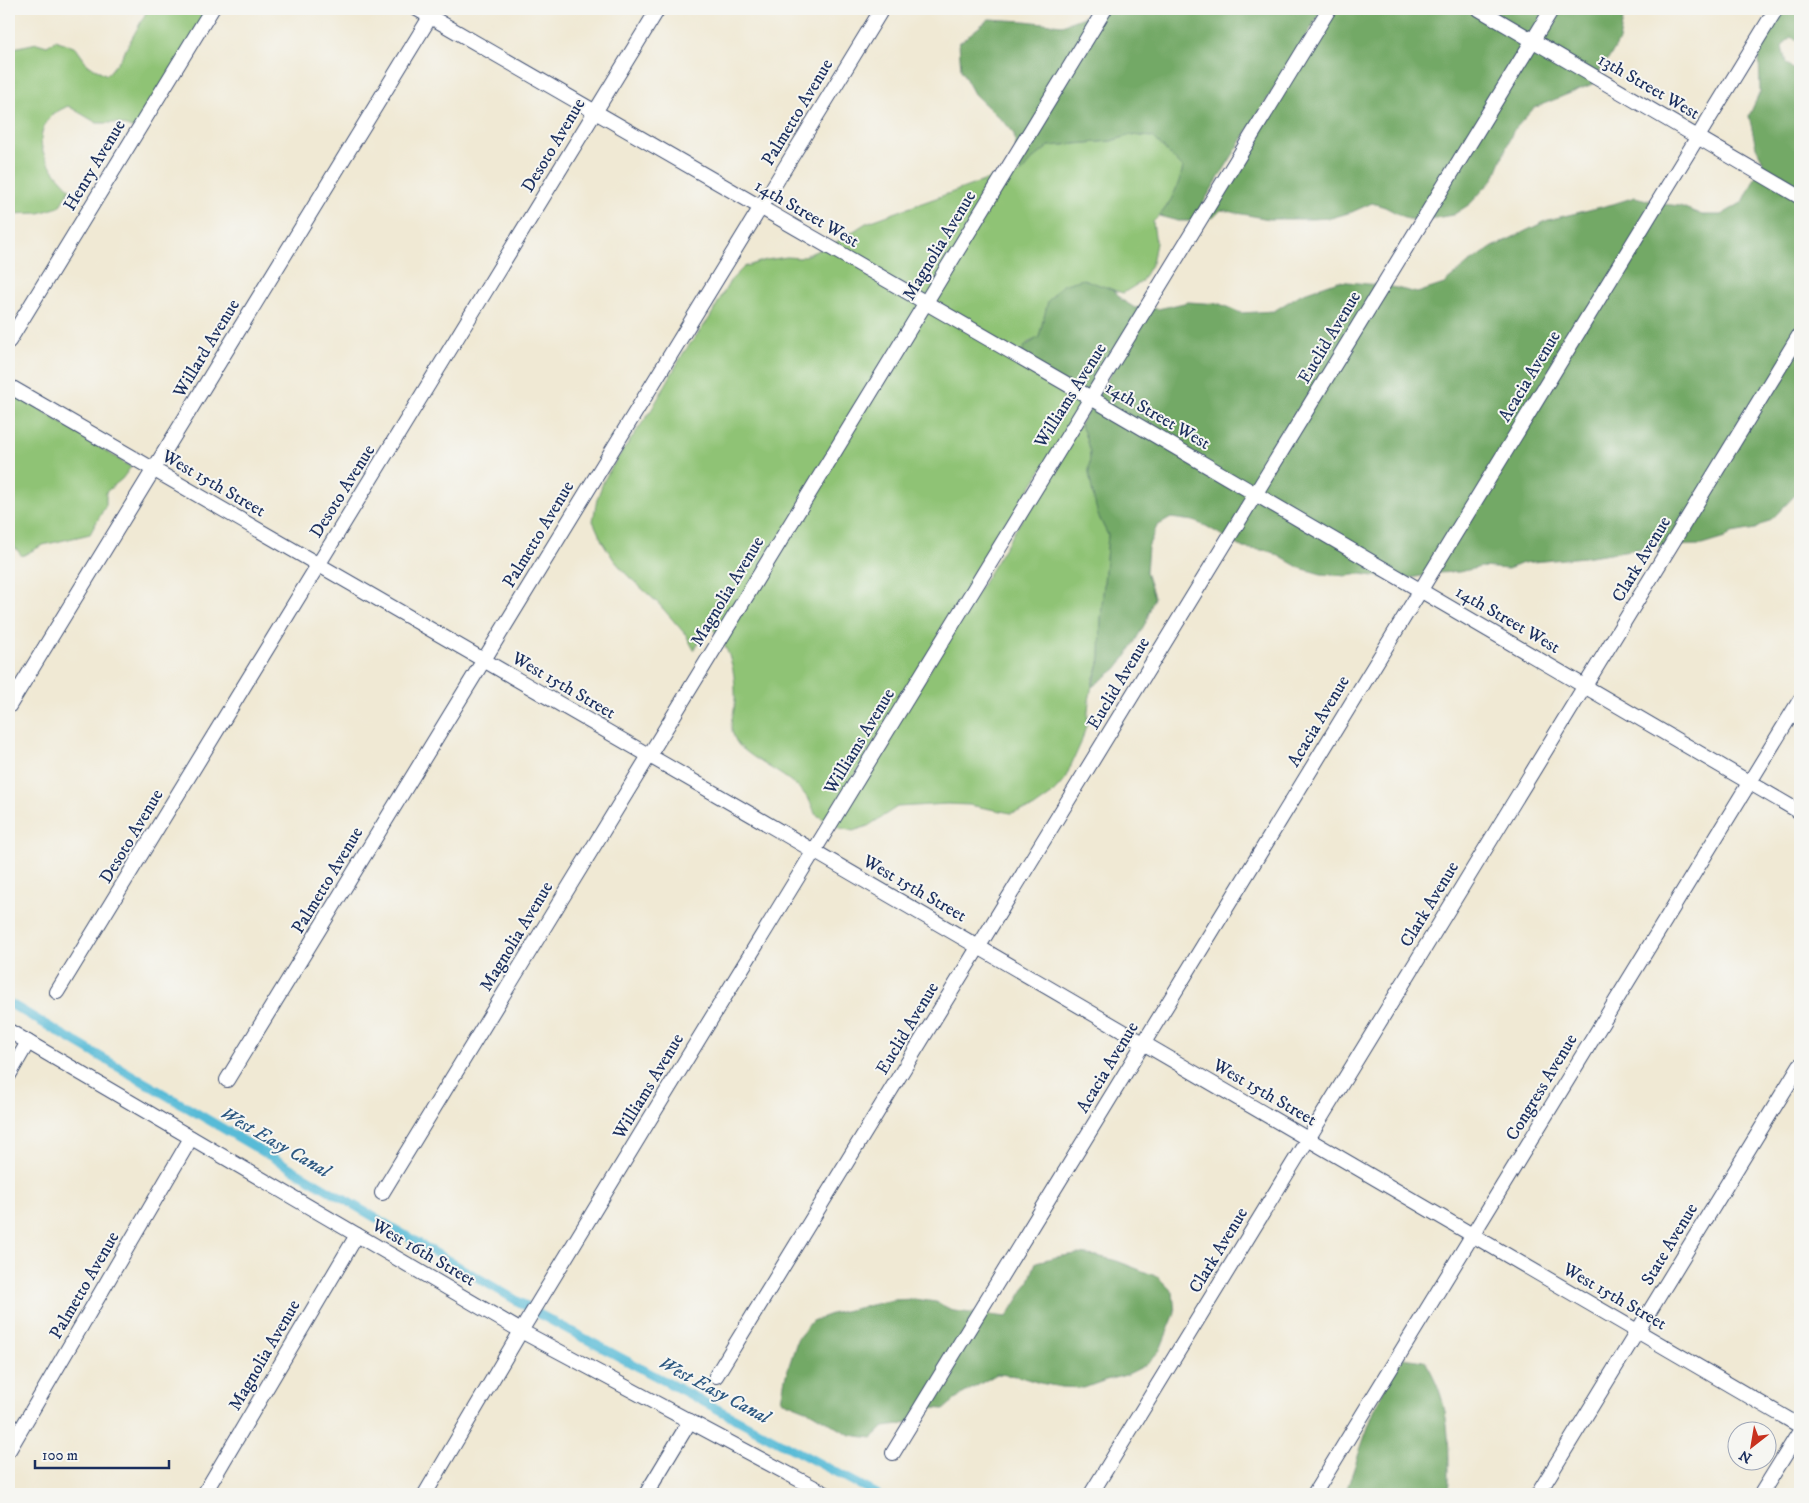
<svg xmlns="http://www.w3.org/2000/svg" width="1809" height="1503" font-family="'IM FELL DW Pica',serif">
<style>
.green{fill:#8fc374;stroke:#557969}
.forest{fill:#73a966;stroke:#476c62}
.lines{fill:none;stroke-linecap:round;stroke-linejoin:round}
.canal{stroke:#59bbd7;stroke-width:9}
.minor-casing{stroke:#3b4b70;stroke-width:16}
.minor{stroke:#fff;stroke-width:14}
.labels{text-anchor:middle;stroke-width:4;stroke-linejoin:round;paint-order:stroke}
.street-label{font-size:18px;fill:#1b2f5e;stroke:#f6f6f2}
.water-label{font-size:19px;font-style:italic;fill:#2e5982;stroke:#f6f6f2}
</style>
<rect width="100%" height="100%" fill="#f6f6f2"/>
<filter id="ink" filterUnits="userSpaceOnUse"><feTurbulence type="fractalNoise" baseFrequency=".02" numOctaves="2"/><feDisplacementMap in="SourceGraphic" scale="10" xChannelSelector="R" yChannelSelector="G"/><feConvolveMatrix kernelMatrix="1 2 1 2 8 2 1 2 1" color-interpolation-filters="sRGB"/></filter>
<filter id="wash" filterUnits="userSpaceOnUse"><feTurbulence type="fractalNoise" baseFrequency=".0096" numOctaves="4" result="noise"/><feDisplacementMap in="SourceGraphic" scale="20" xChannelSelector="R" yChannelSelector="G"/><feGaussianBlur stdDeviation="1.12" result="paint"/><feColorMatrix in="noise" values="0 0 0 0 0 0 0 0 0 0 0 0 0 0 0 0 0 1.4 0 .05"/><feComposite in="paint" operator="in"/></filter>
<g filter="url(#wash)">
<rect width="100%" height="100%" fill="#f0e9d4"/>
<g class="green">
<path d="M148 9H212L137 130 118 123H97L68 106C62 109 53 113 49 118 29 145 51 169 70 189L59 207 39 213 9 214V49L37 43 47 46 56 40 76 48 88 65 107 75 121 58Z"/>
<path d="M1131 135 1154 137 1183 168C1176 193 1172 203 1153 222L1156 243 1152 263 1141 282 1123 293 1103 287 1043 320 1039 338 1027 343 1079 408 827 821 815 814C807 783 771 771 748 753 743 749 738 746 735 739 727 722 734 719 735 702 736 673 731 646 709 625L694 650 686 635 658 603 628 576 614 560 602 541 593 521 597 499 604 480 615 462 652 409 684 352 709 319 730 281 744 267 766 260 787 257 800 258 835 243 866 223 992 178 1020 174 1032 160 1049 146 1111 141Z"/>
<polygon points="9,388 55,419 131,467 122,479 106,492 106,505 90,534 43,545 22,556 9,540"/>
<polygon points="1080,424 1084,432 1090,452 1089,473 1098,515 1108,535 1101,619 1100,661 1093,680 1089,701 1087,723 1081,743 1064,781 1050,796 1033,808 1011,813 969,805 947,804 897,807 868,826 853,831 836,827 835,826"/>
</g>
<g class="forest">
<path d="M1099 9H1323L1192 221H1178L1159 216C1172 202 1178 186 1183 168L1153 137 1131 135 1111 141 1049 146 1032 160 1020 174 1014 135 1010 128 974 94 961 70 959 43 989 19 1024 21 1062 25 1094 13Z"/>
<polygon points="1334,9 1625,9 1619,41 1608,60 1603,63 1595,83 1534,108 1513,131 1494,178 1470,204 1453,215 1423,220 1408,219 1385,207 1372,203 1352,212 1331,218 1311,219 1269,219 1221,210 1214,217 1206,219"/>
<polygon points="1775,9 1800,9 1800,41 1790,37 1782,47 1786,63 1800,75 1800,490 1773,518 1755,529 1732,533 1725,538 1702,545 1657,546 1584,557 1523,563 1508,569 1481,567 1459,572 1437,573 1411,578 1381,577 1361,574 1347,576 1321,574 1300,568 1270,551 1243,548 1206,526 1193,521 1171,518 1157,526 1148,547 1146,572 1154,597 1146,622 1127,655 1116,669 1092,687 1100,661 1101,619 1108,535 1098,515 1093,495 1089,473 1090,452 1084,432 1080,424 1151,308 1158,309 1188,302 1220,304 1241,313 1274,311 1301,294 1338,281 1388,286 1417,293 1444,284 1467,264 1493,247 1548,220 1613,204 1635,197 1663,204 1680,206 1702,215 1721,215 1743,202 1762,164 1763,161 1756,147 1749,116 1760,92 1759,50 1769,16"/>
<polygon points="1083,279 1114,290 1122,300 1135,308 1141,307 1079,408 1063,388 1022,356 1024,347 1039,337 1048,301 1062,285"/>
<polygon points="1077,1254 1097,1256 1117,1261 1158,1277 1173,1292 1175,1313 1160,1350 1146,1365 1126,1375 1106,1380 1084,1388 1061,1387 1040,1383 1017,1376 997,1374 961,1395 944,1409 929,1408 915,1420 900,1425 884,1427 872,1438 850,1435 811,1412 781,1400 785,1378 798,1338 812,1321 831,1314 893,1300 914,1299 936,1302 954,1311 1007,1317 1029,1281 1036,1262 1056,1257"/>
<path d="M1403 1358 1425 1361C1450 1401 1449 1438 1449 1484L1447 1494H1345C1362 1448 1373 1399 1403 1358Z"/>
</g>
<g class="lines">
<g class="canal">
<polyline points="9,1003 526,1306"/>
<polyline points="537,1313 877,1494"/>
</g>
</g>
</g>
<g filter="url(#ink)">
<g class="lines">
<defs>
<g id="minor">
<polyline points="417,9 1091,398 1800,812"/>
<polyline points="1479,9 1800,197"/>
<polyline points="9,341 212,9"/>
<polyline points="9,386 752,815 1800,1426"/>
<polyline points="9,706 435,9"/>
<polyline points="57,992 658,9"/>
<polyline points="9,1031 521,1331 826,1494"/>
<polyline points="9,1075 28,1042"/>
<polyline points="227,1080 882,9"/>
<polyline points="382,1193 1105,9"/>
<polyline points="716,1376 1552,9"/>
<polyline points="9,1450 191,1138"/>
<polyline points="893,1453 1776,9"/>
<polyline points="204,1494 357,1235"/>
<polyline points="425,1494 521,1331 648,1122 1329,9"/>
<polyline points="646,1494 690,1421"/>
<polyline points="1091,1494 1800,334"/>
<polyline points="1314,1494 1800,700"/>
<polyline points="1538,1494 1800,1065"/>
<polyline points="1761,1494 1800,1431"/>
</g>
</defs>
<use href="#minor" class="minor-casing"/>
<use href="#minor" class="minor"/>
</g>
</g>
<g class="labels">
<g class="street-label">
<text transform="translate(1649 86) rotate(30)" y="6">13th Street West</text>
<text transform="translate(797 112) rotate(-59)" y="6">Palmetto Avenue</text>
<text transform="translate(553 145) rotate(-59)" y="6">Desoto Avenue</text>
<text transform="translate(94 165) rotate(-59)" y="6">Henry Avenue</text>
<text transform="translate(807 213) rotate(30)" y="6">14th Street West</text>
<text transform="translate(939 245) rotate(-59)" y="6">Magnolia Avenue</text>
<text transform="translate(1329 337) rotate(-59)" y="6">Euclid Avenue</text>
<text transform="translate(206 348) rotate(-59)" y="6">Willard Avenue</text>
<text transform="translate(1529 376) rotate(-59)" y="6">Acacia Avenue</text>
<text transform="translate(1070 395) rotate(-58)" y="6">Williams Avenue</text>
<text transform="translate(1158 415) rotate(30)" y="6">14th Street West</text>
<text transform="translate(214 483) rotate(30)" y="6">West 15th Street</text>
<text transform="translate(342 491) rotate(-58)" y="6">Desoto Avenue</text>
<text transform="translate(538 534) rotate(-59)" y="6">Palmetto Avenue</text>
<text transform="translate(1641 559) rotate(-59)" y="6">Clark Avenue</text>
<text transform="translate(727 591) rotate(-59)" y="6">Magnolia Avenue</text>
<text transform="translate(1508 619) rotate(30)" y="6">14th Street West</text>
<text transform="translate(1118 683) rotate(-59)" y="6">Euclid Avenue</text>
<text transform="translate(564 685) rotate(30)" y="6">West 15th Street</text>
<text transform="translate(1318 721) rotate(-59)" y="6">Acacia Avenue</text>
<text transform="translate(859 741) rotate(-59)" y="6">Williams Avenue</text>
<text transform="translate(131 836) rotate(-59)" y="6">Desoto Avenue</text>
<text transform="translate(327 880) rotate(-59)" y="6">Palmetto Avenue</text>
<text transform="translate(915 888) rotate(30)" y="6">West 15th Street</text>
<text transform="translate(1429 904) rotate(-59)" y="6">Clark Avenue</text>
<text transform="translate(516 936) rotate(-59)" y="6">Magnolia Avenue</text>
<text transform="translate(907 1028) rotate(-59)" y="6">Euclid Avenue</text>
<text transform="translate(1107 1067) rotate(-59)" y="6">Acacia Avenue</text>
<text transform="translate(648 1086) rotate(-59)" y="6">Williams Avenue</text>
<text transform="translate(1541 1087) rotate(-59)" y="6">Congress Avenue</text>
<text transform="translate(1265 1092) rotate(30)" y="6">West 15th Street</text>
<text transform="translate(1669 1244) rotate(-59)" y="6">State Avenue</text>
<text transform="translate(1218 1250) rotate(-59)" y="6">Clark Avenue</text>
<text transform="translate(424 1252) rotate(30)" y="6">West 16th Street</text>
<text transform="translate(84 1285) rotate(-60)" y="6">Palmetto Avenue</text>
<text transform="translate(1615 1296) rotate(30)" y="6">West 15th Street</text>
<text transform="translate(264 1355) rotate(-60)" y="6">Magnolia Avenue</text>
</g>
<g class="water-label">
<text transform="translate(276 1141) rotate(30)" y="7">West Easy Canal</text>
<text transform="translate(715 1389) rotate(28)" y="7">West Easy Canal</text>
</g>
</g>
<rect width="1809" height="1503" fill="none" stroke="#f6f6f2" stroke-width="30"/>
<g transform="translate(1752 1446) rotate(211)"><circle r="24" fill="#f6f6f2" stroke="#9ea6b7"/>
<path d="M0-4L9 19L0 12L-9 19Z" fill="#c8321e"/>
<text y="-8" font-size="14" font-weight="bold" text-anchor="middle" fill="#1b2f5e">N</text>
</g>
<path d="M35 1460v8h134v-8" fill="none" stroke="#1b2f5e" stroke-width="2.5"/>
<text x="42" y="1460" font-size="15" fill="#1b2f5e" stroke="#f6f6f2" stroke-width="4" paint-order="stroke">100 m</text>
</svg>
